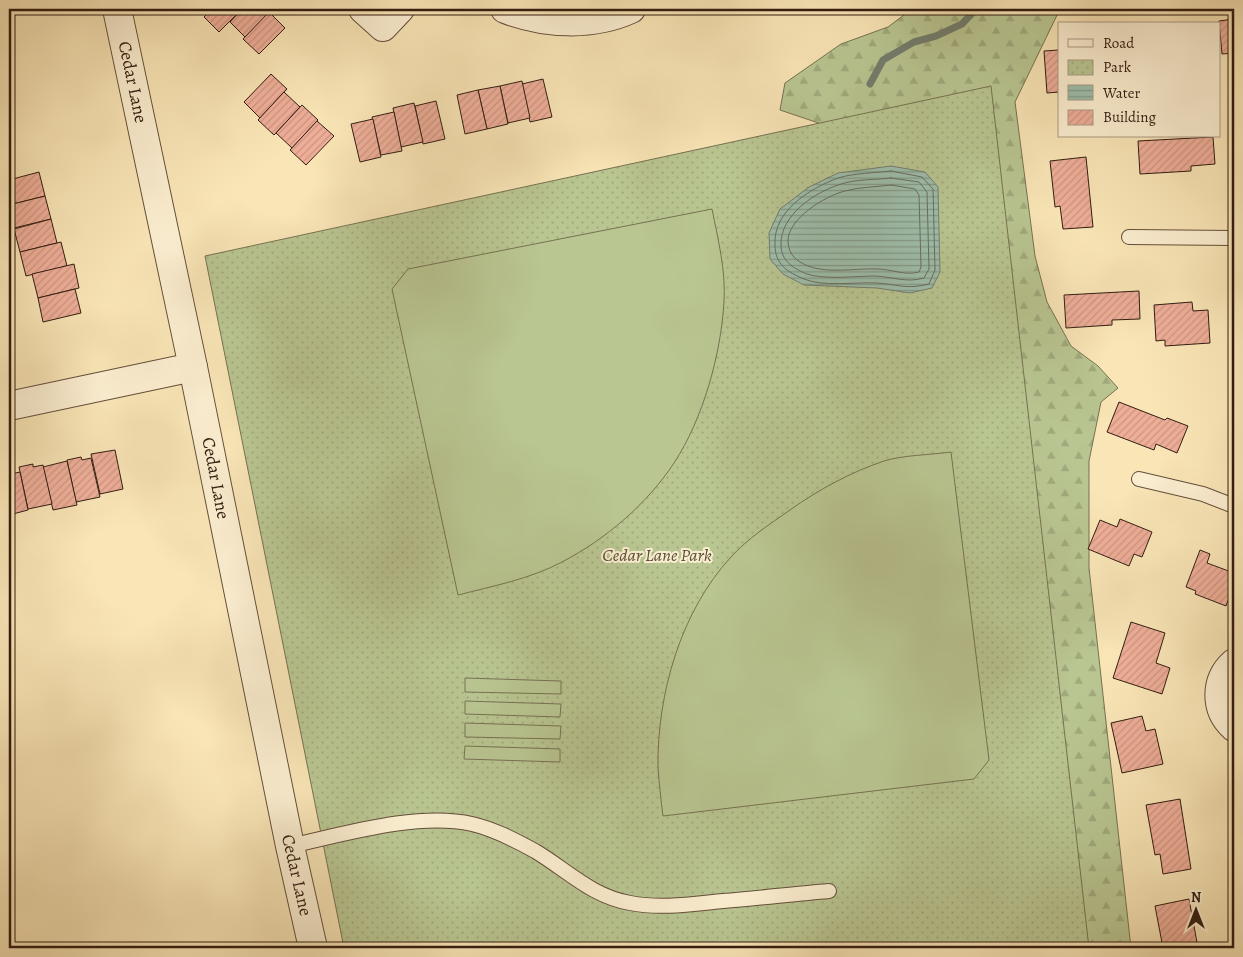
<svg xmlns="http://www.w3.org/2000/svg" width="1243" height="957" font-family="Alegreya,serif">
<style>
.forest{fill:url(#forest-firs);stroke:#767252}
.park{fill:url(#park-dots);stroke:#767252}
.pitch{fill:#b9c692;stroke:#767252}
.water{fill:url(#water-rules);stroke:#737e6f}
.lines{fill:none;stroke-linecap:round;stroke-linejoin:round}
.shore{stroke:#686e5f;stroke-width:1}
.stream{stroke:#737e6f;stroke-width:7}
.building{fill:url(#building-hatch);stroke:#321d11}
.service-casing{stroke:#644f3a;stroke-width:16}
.minor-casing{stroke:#644f3a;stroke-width:30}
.service{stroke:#fbeed0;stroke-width:14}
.minor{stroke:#fbeed0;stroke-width:28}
.labels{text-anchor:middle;stroke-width:4;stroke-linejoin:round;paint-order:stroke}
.street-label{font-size:18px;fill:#321d11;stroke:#fbeed0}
.park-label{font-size:18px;font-style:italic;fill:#5a5038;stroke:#fbeed0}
</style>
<defs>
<pattern id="forest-firs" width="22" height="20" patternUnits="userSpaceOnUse" patternTransform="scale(1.25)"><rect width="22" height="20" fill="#b9c692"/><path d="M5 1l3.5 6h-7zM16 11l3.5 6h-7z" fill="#a0aa7d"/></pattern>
<pattern id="park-dots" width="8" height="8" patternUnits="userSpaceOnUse" patternTransform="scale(1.25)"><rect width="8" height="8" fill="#b9c692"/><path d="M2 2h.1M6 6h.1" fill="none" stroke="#a0aa7d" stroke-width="1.8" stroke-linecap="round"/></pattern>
<pattern id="water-rules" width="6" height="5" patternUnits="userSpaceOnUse" patternTransform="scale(1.25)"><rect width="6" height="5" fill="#9ebfad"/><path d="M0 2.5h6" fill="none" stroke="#819b8b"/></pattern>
<pattern id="building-hatch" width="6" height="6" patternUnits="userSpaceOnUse" patternTransform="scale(1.25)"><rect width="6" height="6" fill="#eeae98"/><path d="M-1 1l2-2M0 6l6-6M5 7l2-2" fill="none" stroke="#cd9582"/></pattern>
</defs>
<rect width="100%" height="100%" fill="#f9e5b6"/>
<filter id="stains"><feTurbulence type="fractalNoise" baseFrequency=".004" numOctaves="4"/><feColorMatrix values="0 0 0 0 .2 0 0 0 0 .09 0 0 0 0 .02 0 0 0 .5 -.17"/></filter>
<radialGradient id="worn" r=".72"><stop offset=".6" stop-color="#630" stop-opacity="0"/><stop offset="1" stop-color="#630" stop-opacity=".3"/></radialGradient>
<polygon class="forest" points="912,9 1060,9 1015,102 1035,256 1047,302 1071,346 1098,366 1118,388 1101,402 1089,461 1089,568 1131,948 1044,948 851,134 780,110 785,83 841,44 888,27"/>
<polygon class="park" points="991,86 1089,948 344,948 205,256"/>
<g class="pitch">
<path d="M712 209C718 239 726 271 724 302 721 354 703 419 674 463 647 504 606 539 562 562 530 579 493 586 458 595L392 289 408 269Z"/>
<path d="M951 452 989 760 974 779 663 816C661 800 659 783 658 767 657 694 681 611 731 557 747 539 770 524 790 510 818 490 851 472 884 461 904 455 929 455 951 452Z"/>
<polygon points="465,678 561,681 561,694 465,692"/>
<polygon points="465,701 561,704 560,717 465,714"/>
<polygon points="465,723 561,726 560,739 465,737"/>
<polygon points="465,746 560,749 560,762 464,759"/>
</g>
<polygon class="water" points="891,166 925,172 938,187 940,272 932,288 910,293 877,288 804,285 783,274 770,259 769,233 780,209 809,187 838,173"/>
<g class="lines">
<g class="shore">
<path d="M891 171 922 177 933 189 935 270 929 284C906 290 897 284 876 283 855 282 823 287 804 279 787 272 775 264 775 245 773 211 809 189 838 178 854 173 875 173 891 171Z"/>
<path d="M891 178 919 182 927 192 929 269 924 278C907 283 893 277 875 276 856 276 825 280 807 274 792 268 781 260 781 245 780 215 815 192 841 184 857 179 875 180 891 178Z"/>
<path d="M891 185 915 189 919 195 921 267 919 272C905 276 892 269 877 269 856 268 829 274 808 266 796 261 789 255 788 242 787 219 825 196 845 191 860 187 876 187 891 185Z"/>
</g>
<polyline class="stream" points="870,84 883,60 914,42 936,36 962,24 976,9"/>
</g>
<g class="building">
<polygon points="212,9 242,9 219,32 204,17"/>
<polygon points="242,9 273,9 245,37 230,22"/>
<polygon points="269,12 285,28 259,54 243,39"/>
<polygon points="1234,19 1234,53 1222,54 1219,21"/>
<polygon points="1059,50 1059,92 1047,93 1044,51"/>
<polygon points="271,74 287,89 260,118 244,102"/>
<polygon points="543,79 552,117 530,122 522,84"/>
<polygon points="522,81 530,118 508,123 500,86"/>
<polygon points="500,86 508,124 487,129 478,90"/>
<polygon points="478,90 487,129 465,134 457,95"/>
<polygon points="284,92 300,107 274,135 258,120"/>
<polygon points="436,101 445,139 423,144 415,106"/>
<polygon points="414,103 423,142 401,147 393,108"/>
<polygon points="302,105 318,120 292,148 276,133"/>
<polygon points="394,112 402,151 381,155 372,117"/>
<polygon points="373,119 381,157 360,162 351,124"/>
<polygon points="317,121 334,136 306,165 290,150"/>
<polygon points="1234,124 1234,157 1232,157 1230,125"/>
<polygon points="1213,137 1215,164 1191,166 1191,171 1140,174 1138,141"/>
<polygon points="1086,157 1093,227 1063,229 1060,206 1055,207 1050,161"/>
<polygon points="39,172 45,196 9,205 9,180"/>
<polygon points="45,196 51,219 10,229 9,205"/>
<polygon points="51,219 57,243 20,252 14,229"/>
<polygon points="61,242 67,266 26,276 20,252"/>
<polygon points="74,264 79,288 38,298 32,274"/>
<polygon points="75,289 81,313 43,322 38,298"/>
<polygon points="1139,291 1140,319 1112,320 1112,325 1066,328 1064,295"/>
<polygon points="1192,302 1193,311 1208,310 1210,343 1165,346 1165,340 1156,341 1154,305"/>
<polygon points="1119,402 1165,420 1167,418 1188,426 1177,453 1156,444 1154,450 1107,432"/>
<polygon points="115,450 123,489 100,494 91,454"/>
<polygon points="81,457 82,460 91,458 100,497 76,502 67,460"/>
<polygon points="67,461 77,505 53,510 43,467"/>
<polygon points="33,464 33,467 43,465 52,504 28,509 19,467"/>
<polygon points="10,471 11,474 20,472 28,510 9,515"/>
<polygon points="1120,519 1152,532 1142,557 1134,554 1129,566 1088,549 1100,520 1117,527"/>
<polygon points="1200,550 1210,554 1207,563 1234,573 1234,585 1226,606 1195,594 1196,591 1186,587"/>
<polygon points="1131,622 1165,633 1156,663 1170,668 1162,694 1113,678"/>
<polygon points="1142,716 1146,731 1155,729 1163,764 1122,773 1111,723"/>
<polygon points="1180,799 1191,869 1163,874 1160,854 1155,855 1146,805"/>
<polygon points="1189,899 1198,948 1163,948 1155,906"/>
</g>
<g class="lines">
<defs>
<g id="service">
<polyline points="1129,237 1234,238"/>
<polyline points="1139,479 1203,494 1234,506"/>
<path d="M290 846C345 834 417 812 472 824 494 829 515 840 535 851 567 870 591 896 630 903 661 909 692 904 723 901 759 898 794 894 829 891"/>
</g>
<g id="minor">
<polyline points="117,9 193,367 290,846 313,948"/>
<polyline points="363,9 383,27 400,9"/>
<path d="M505 9C544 24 592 27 631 9"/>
<polyline points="9,406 193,367"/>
<path d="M1234 663C1215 680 1214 709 1234 727"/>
</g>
</defs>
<use href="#service" class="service-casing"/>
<use href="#minor" class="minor-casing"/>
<use href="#service" class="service"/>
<use href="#minor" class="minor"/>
</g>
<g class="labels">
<g class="street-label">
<text transform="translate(133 82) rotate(78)" y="6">Cedar Lane</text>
<text transform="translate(216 478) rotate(79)" y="6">Cedar Lane</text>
<text transform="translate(297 875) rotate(77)" y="6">Cedar Lane</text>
</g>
<g class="park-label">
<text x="657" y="561">Cedar Lane Park</text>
</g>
</g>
<rect width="1243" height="957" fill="none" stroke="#f9e5b6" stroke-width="30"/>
<rect x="10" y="10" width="1223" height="937" fill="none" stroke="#321d11" stroke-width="2.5"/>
<rect x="15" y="15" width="1213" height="927" fill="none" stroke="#321d11"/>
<rect x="1058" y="22" width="162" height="115" fill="#fbeed0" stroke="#ab9a84"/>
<rect x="1068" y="39" width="25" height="8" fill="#fbeed0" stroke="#ab9a84"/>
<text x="1103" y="48" font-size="15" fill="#321d11">Road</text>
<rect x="1068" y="60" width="25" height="15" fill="url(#park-dots)" stroke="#ab9a84"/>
<text x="1103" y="72" font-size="15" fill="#321d11">Park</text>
<rect x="1068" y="85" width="25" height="15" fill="url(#water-rules)" stroke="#ab9a84"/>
<text x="1103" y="98" font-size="15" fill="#321d11">Water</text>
<rect x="1068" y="110" width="25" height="15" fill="url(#building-hatch)" stroke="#ab9a84"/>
<text x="1103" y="122" font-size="15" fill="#321d11">Building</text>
<g transform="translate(1196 910)" stroke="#fbeed0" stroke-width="4" paint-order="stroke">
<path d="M0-4L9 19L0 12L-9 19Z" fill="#321d11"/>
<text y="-8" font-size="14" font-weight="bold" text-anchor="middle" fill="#321d11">N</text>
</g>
<rect width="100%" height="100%" filter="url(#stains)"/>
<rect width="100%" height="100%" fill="url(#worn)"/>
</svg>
